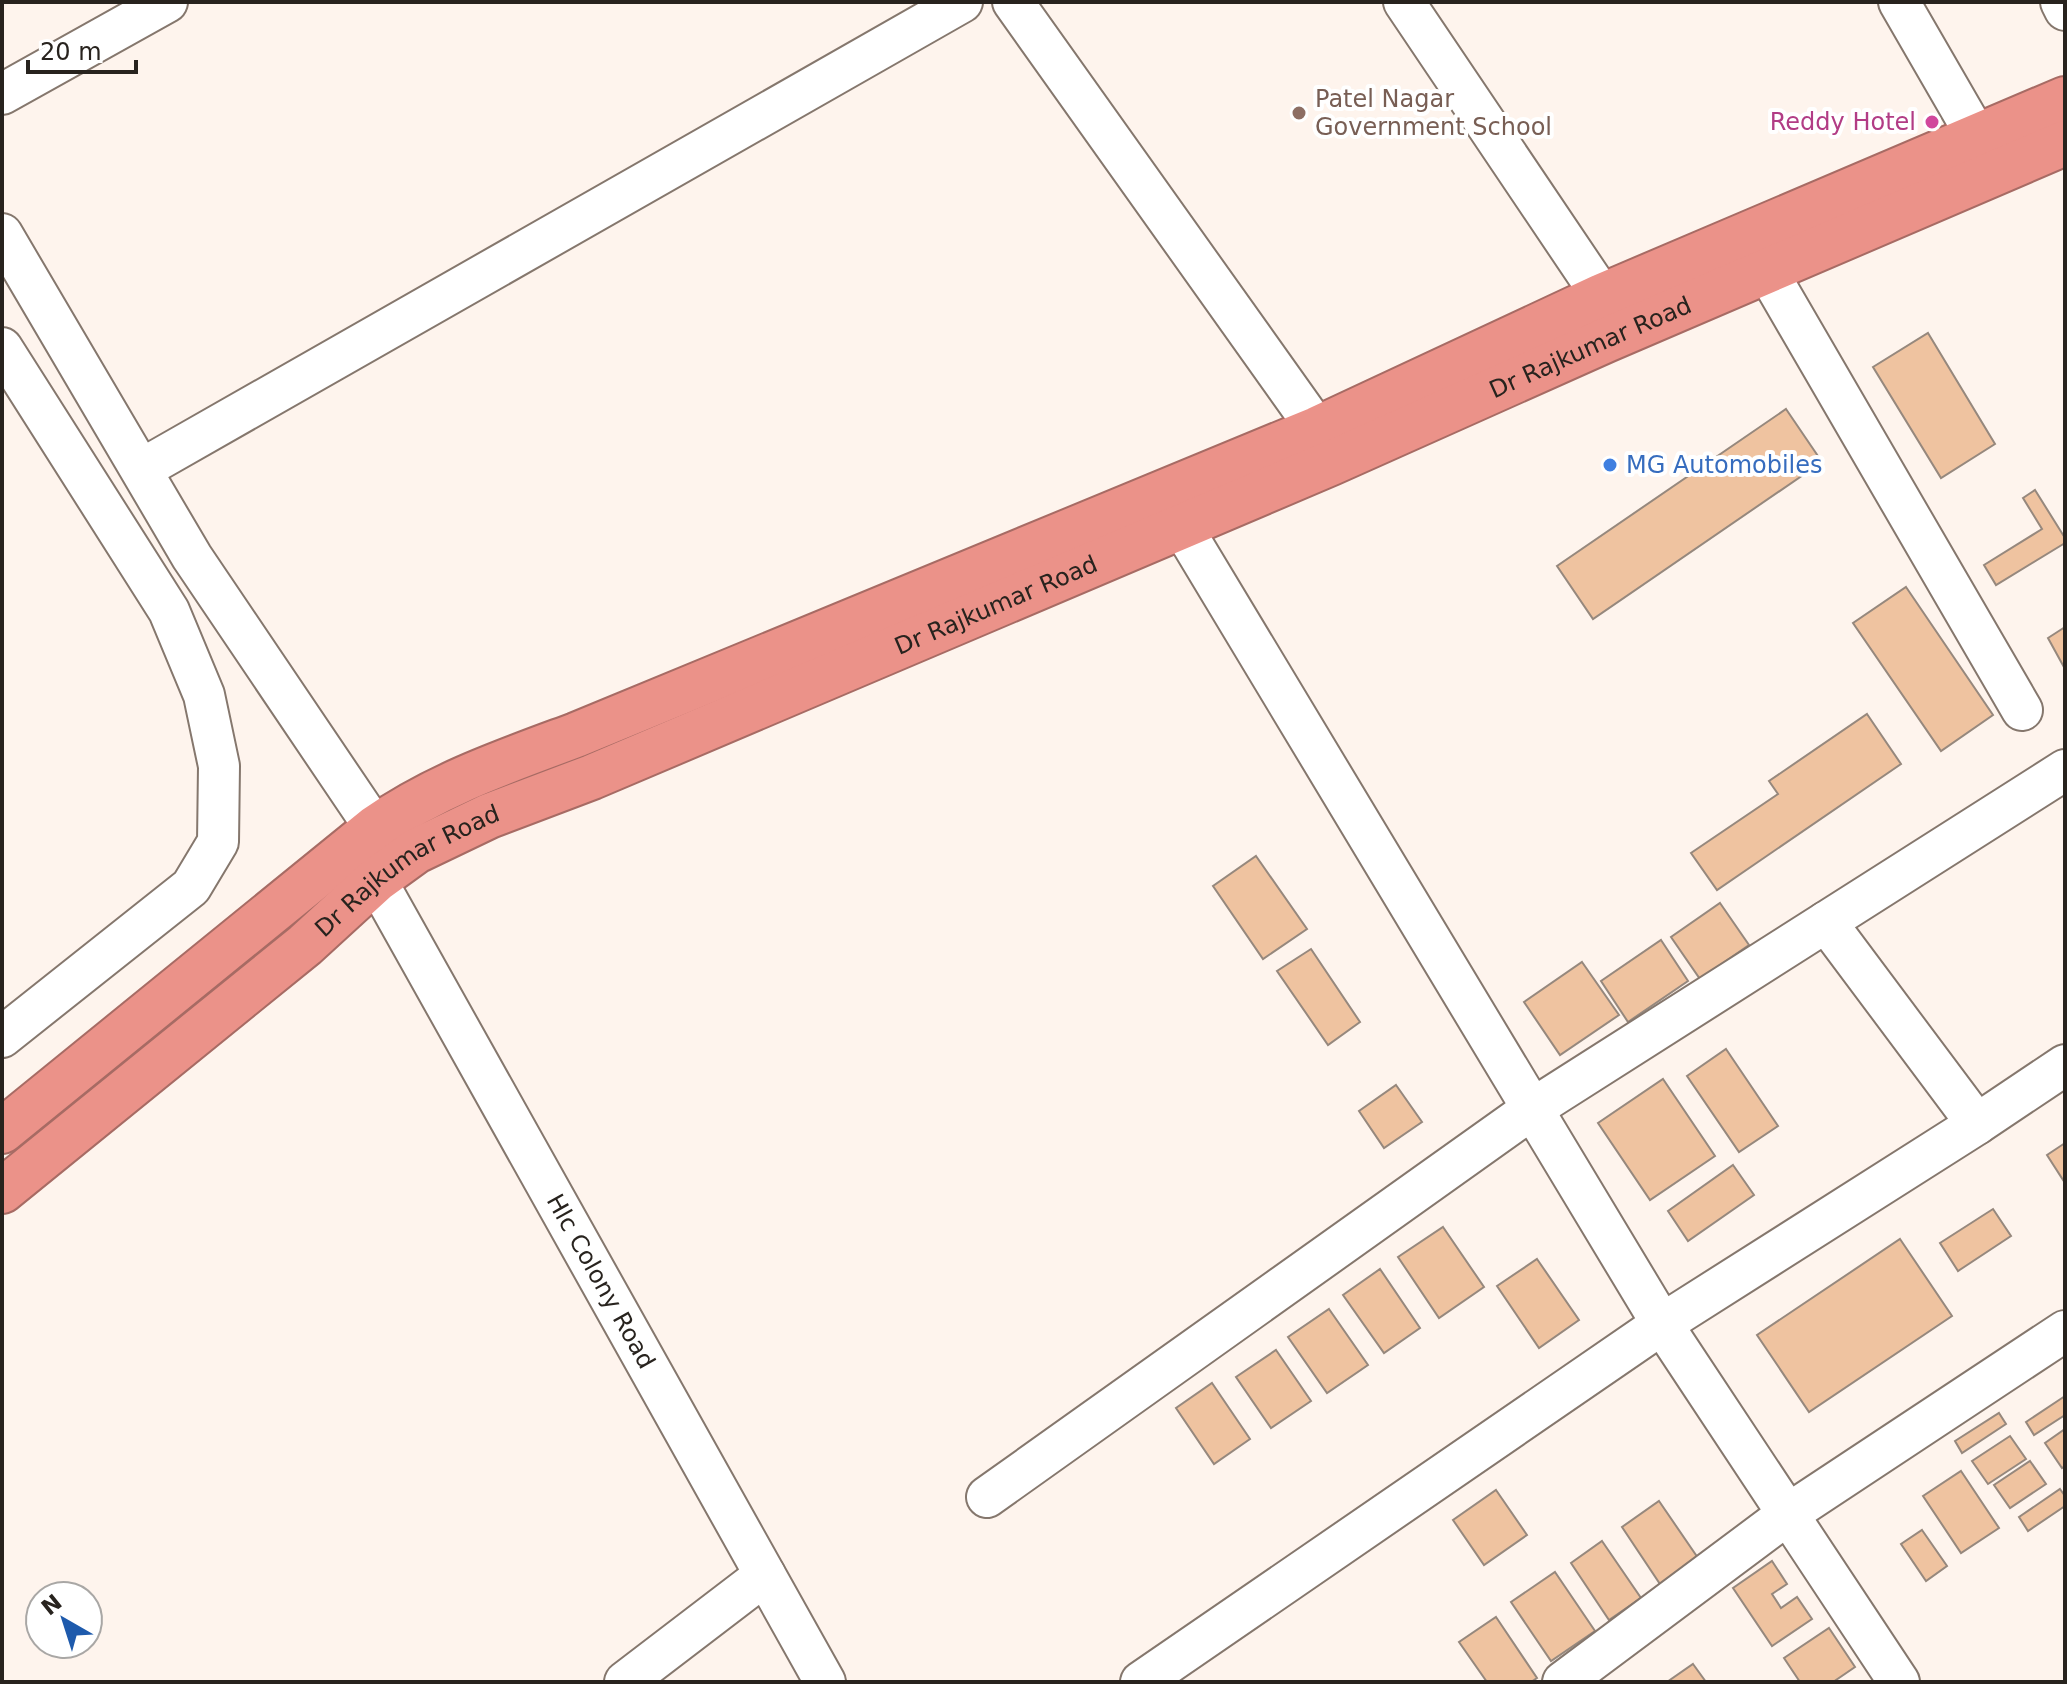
<svg xmlns="http://www.w3.org/2000/svg" width="2067" height="1684" font-family="'DejaVu Sans',sans-serif">
<style>
.building{fill:#efc3a0;stroke:#96887d;stroke-width:2}
.lines{fill:none;stroke-linecap:round;stroke-linejoin:round}
.minor-casing{stroke:#85776d;stroke-width:44}
.highway-casing{stroke:#a76b64;stroke-width:48}
.minor{stroke:#fff;stroke-width:40}
.highway{stroke:#eb9289;stroke-width:44}
.education-dot{fill:#8d6e63;stroke:#fff;stroke-width:3}
.hotel-dot{fill:#d1479c;stroke:#fff;stroke-width:3}
.shop-dot{fill:#3f7fe0;stroke:#fff;stroke-width:3}
.labels{text-anchor:middle;stroke-width:8;stroke-linejoin:round;paint-order:stroke}
.education-label{font-size:24px;fill:#785e54;stroke:#fff;text-anchor:start}
.hotel-label{font-size:24px;fill:#b23c85;stroke:#fff;text-anchor:end}
.street-label{font-size:24px;fill:#28231e;stroke:#fff}
.shop-label{font-size:24px;fill:#366cbe;stroke:#fff;text-anchor:start}
</style>
<rect width="100%" height="100%" fill="#fef4ed"/>
<g class="building">
<polygon points="1928,333 1995,444 1941,478 1873,367"/>
<polygon points="1786,409 1822,462 1593,619 1557,566"/>
<polygon points="2035,490 2065,538 2065,543 1996,585 1984,565 2042,529 2023,498"/>
<polygon points="1906,587 1993,715 1941,751 1853,623"/>
<polygon points="2065,627 2065,669 2048,638"/>
<polygon points="1867,714 1901,764 1717,890 1691,853 1778,794 1769,781"/>
<polygon points="1256,856 1307,929 1263,959 1213,886"/>
<polygon points="1720,903 1749,945 1700,979 1671,937"/>
<polygon points="1661,940 1688,981 1628,1022 1601,981"/>
<polygon points="1311,949 1360,1022 1328,1045 1277,971"/>
<polygon points="1582,962 1619,1015 1560,1055 1524,1002"/>
<polygon points="1726,1049 1778,1126 1739,1152 1687,1076"/>
<polygon points="1663,1079 1715,1156 1650,1200 1598,1123"/>
<polygon points="1396,1085 1422,1122 1384,1148 1359,1111"/>
<polygon points="2065,1143 2065,1183 2047,1155"/>
<polygon points="1733,1165 1754,1195 1688,1241 1668,1211"/>
<polygon points="1993,1209 2011,1236 1958,1271 1940,1243"/>
<polygon points="1443,1227 1484,1287 1439,1318 1398,1257"/>
<polygon points="1900,1239 1952,1316 1809,1412 1757,1335"/>
<polygon points="1537,1259 1579,1320 1539,1348 1497,1286"/>
<polygon points="1380,1269 1420,1328 1384,1353 1343,1295"/>
<polygon points="1329,1309 1368,1365 1327,1393 1288,1337"/>
<polygon points="1276,1350 1311,1401 1271,1428 1236,1377"/>
<polygon points="1212,1383 1250,1439 1214,1464 1176,1408"/>
<polygon points="2065,1396 2065,1415 2034,1435 2026,1422"/>
<polygon points="1999,1413 2006,1424 1962,1453 1955,1441"/>
<polygon points="2065,1429 2065,1466 2062,1468 2045,1443"/>
<polygon points="2010,1436 2026,1459 1988,1484 1972,1461"/>
<polygon points="2030,1461 2046,1484 2010,1508 1994,1485"/>
<polygon points="1961,1471 1999,1528 1961,1553 1923,1496"/>
<polygon points="2060,1489 2065,1496 2065,1506 2028,1531 2019,1517"/>
<polygon points="1496,1490 1527,1535 1484,1565 1453,1520"/>
<polygon points="1659,1501 1698,1558 1660,1584 1622,1527"/>
<polygon points="1922,1530 1947,1566 1926,1581 1901,1544"/>
<polygon points="1602,1541 1641,1598 1609,1620 1571,1563"/>
<polygon points="1772,1561 1787,1584 1772,1594 1781,1608 1797,1597 1812,1619 1772,1646 1733,1588"/>
<polygon points="1555,1572 1595,1631 1551,1661 1511,1602"/>
<polygon points="1496,1617 1537,1678 1531,1682 1487,1682 1459,1642"/>
<polygon points="1829,1628 1855,1667 1833,1682 1800,1682 1784,1658"/>
<polygon points="1693,1664 1706,1682 1667,1682"/>
</g>
<g class="lines">
<defs>
<g id="minor">
<polyline points="1013,2 1317,429 1329,458"/>
<polyline points="1404,2 1602,296"/>
<polyline points="1899,2 1977,137"/>
<polyline points="2061,2 2065,10"/>
<polyline points="2,94 167,2"/>
<polyline points="2,234 192,557 375,828"/>
<polyline points="1767,271 2022,710"/>
<polyline points="2,348 169,611 204,695 219,766 218,842 191,887 2,1037"/>
<polyline points="142,469 962,2"/>
<polyline points="1182,527 1662,1324 1899,1682"/>
<path id="s1" d="M376 880 825 1682"/>
<polyline points="1826,922 1977,1124"/>
<polyline points="987,1497 1532,1109 2065,770"/>
<polyline points="625,1682 765,1575"/>
<polyline points="1141,1682 1662,1324 1977,1124 2065,1065"/>
<polyline points="1563,1682 1788,1514 2065,1331"/>
</g>
<g id="highway">
<path d="M2 1131 375 828C436 785 506 761 576 735L1317 429 1602 296 2065 99"/>
<path id="s2" d="M2 1191 305 945 376 880 416 851 489 816 592 777 1331 463 1606 340 2065 143"/>
</g>
</defs>
<use href="#minor" class="minor-casing"/>
<use href="#highway" class="highway-casing"/>
<use href="#minor" class="minor"/>
<use href="#highway" class="highway"/>
</g>
<circle class="education-dot" cx="1299" cy="113" r="8"/>
<circle class="hotel-dot" cx="1932" cy="122" r="8"/>
<circle class="shop-dot" cx="1610" cy="465" r="8"/>
<g class="labels">
<g class="education-label">
<text x="1315" y="107">Patel Nagar<tspan x="1315" dy="28">Government School</tspan></text>
</g>
<g class="hotel-label">
<text x="1916" y="130">Reddy Hotel</text>
</g>
<g class="street-label">
<text dy="8" stroke="none"><textPath href="#s2" startOffset="1814">Dr Rajkumar Road</textPath></text>
<text dy="8" stroke="none"><textPath href="#s2" startOffset="1166">Dr Rajkumar Road</textPath></text>
<text dy="8" stroke="none"><textPath href="#s2" startOffset="518">Dr Rajkumar Road</textPath></text>
<text dy="8" stroke="none"><textPath href="#s1" startOffset="460">Hlc Colony Road</textPath></text>
</g>
<g class="shop-label">
<text x="1626" y="473">MG Automobiles</text>
</g>
</g>
<rect width="2067" height="1684" fill="none" stroke="#28231e" stroke-width="8"/>
<g transform="translate(64 1620) rotate(321)"><circle r="38" fill="#ffffff" stroke="#a9a7a5" stroke-width="2"/>
<path d="M0-6L14 30L0 20L-14 30Z" fill="#1e5aac"/>
<text y="-12" font-size="22" font-weight="bold" text-anchor="middle" fill="#28231e">N</text>
</g>
<path d="M28 60v12h108v-12" fill="none" stroke="#28231e" stroke-width="4"/>
<text x="40" y="60" font-size="24" fill="#28231e" stroke="#ffffff" stroke-width="6" paint-order="stroke">20 m</text>
</svg>
